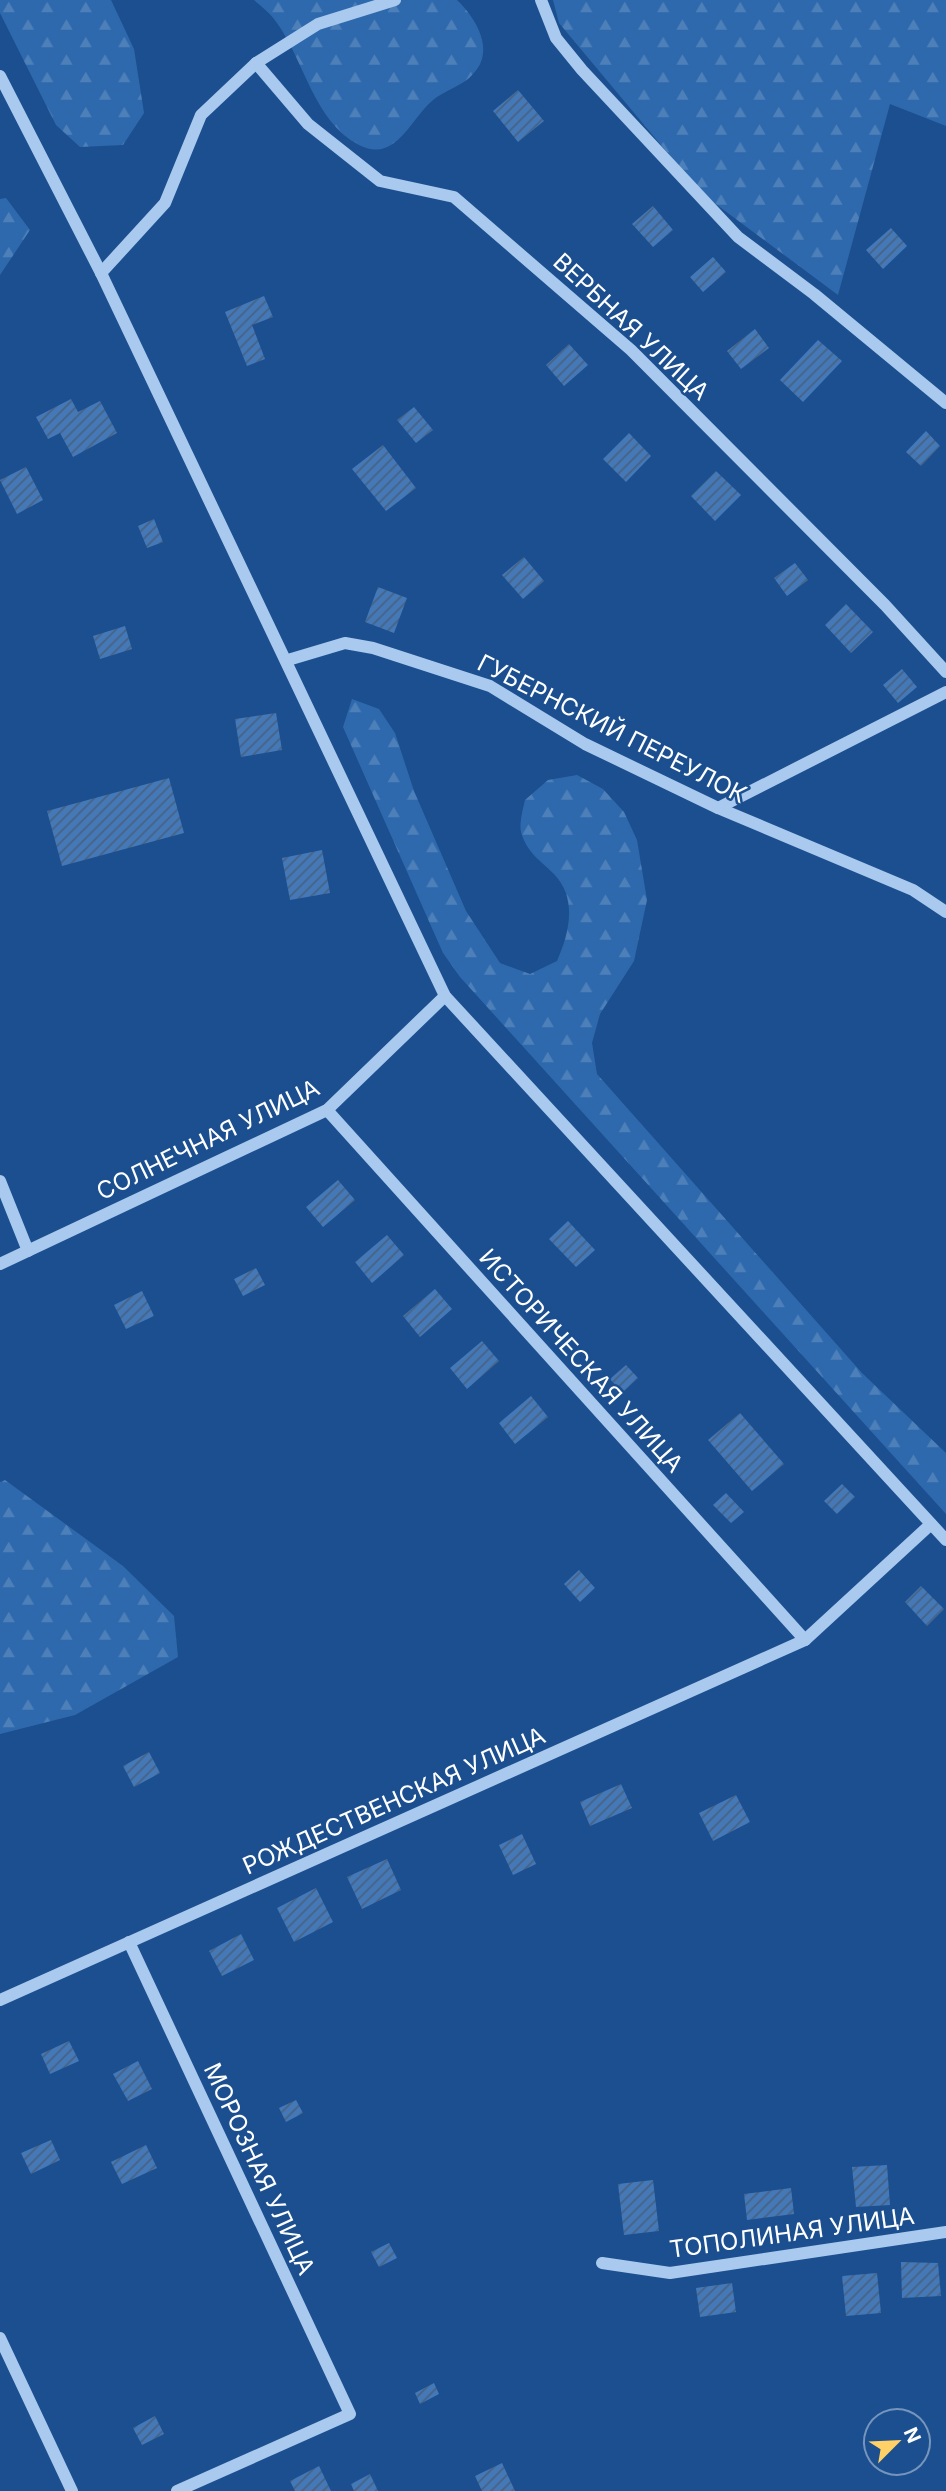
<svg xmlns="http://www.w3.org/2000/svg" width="946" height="2491" font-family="Inter,sans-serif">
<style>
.forest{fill:url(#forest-firs)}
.building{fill:url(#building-hatch)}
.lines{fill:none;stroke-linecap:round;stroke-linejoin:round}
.minor{stroke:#a9c9ee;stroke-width:12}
.labels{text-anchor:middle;stroke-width:5;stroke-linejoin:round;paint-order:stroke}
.street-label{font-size:24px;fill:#fff;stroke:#1b4f8f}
</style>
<defs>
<pattern id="forest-firs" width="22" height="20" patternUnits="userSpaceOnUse" patternTransform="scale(1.75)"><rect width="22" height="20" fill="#2e69ad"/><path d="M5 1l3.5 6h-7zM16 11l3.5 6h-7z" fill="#4d80b9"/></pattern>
<pattern id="building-hatch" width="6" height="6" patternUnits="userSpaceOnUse" patternTransform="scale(1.75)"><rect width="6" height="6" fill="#4478b7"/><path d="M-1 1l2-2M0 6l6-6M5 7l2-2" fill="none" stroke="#486282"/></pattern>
</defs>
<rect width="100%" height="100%" fill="#1b4f8f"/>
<g class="forest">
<polygon points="0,0 111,0 134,49 144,113 123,145 80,147 56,125 0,13"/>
<path d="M254 0H457C476 18 496 51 473 74 463 86 445 90 433 100 410 119 396 164 359 145 314 122 304 60 277 23 271 14 262 7 254 0Z"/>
<polygon points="553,0 946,0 946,126 890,104 838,295 701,193 559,23"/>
<polygon points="6,198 30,230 0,275 0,199"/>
<path d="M352 699 379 709 395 733 414 791 466 911 500 963 530 974 557 961C569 934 578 899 554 874 540 860 527 853 521 832 519 823 523 809 525 800L548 780 577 775 603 789 624 812 637 840 647 900 634 961 600 1014 592 1043 597 1074 862 1373 946 1453V1514L460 977 443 953 343 727Z"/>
<polygon points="5,1480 123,1566 174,1616 178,1657 75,1715 0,1734 0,1482"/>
</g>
<g class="building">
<polygon points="518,90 544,121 518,142 493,111"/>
<polygon points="653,206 673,230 653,247 632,224"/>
<polygon points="891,228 907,246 883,269 866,250"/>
<polygon points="713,257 726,272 703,292 690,277"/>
<polygon points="264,296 273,317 252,325 265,359 247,366 225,312"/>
<polygon points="755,329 769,348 741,369 727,351"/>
<polygon points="818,340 842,361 803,402 780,380"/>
<polygon points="569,344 588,365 564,386 546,365"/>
<polygon points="71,399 78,412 100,401 117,433 73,457 60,433 48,439 36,417"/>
<polygon points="414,407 433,430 416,443 397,420"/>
<polygon points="926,431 940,446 921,466 906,452"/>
<polygon points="629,433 651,456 626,482 603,459"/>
<polygon points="383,445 416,488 386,511 352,469"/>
<polygon points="26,467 43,500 17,514 0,480"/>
<polygon points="716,471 741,495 715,521 691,496"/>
<polygon points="154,519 163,542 147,548 138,526"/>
<polygon points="524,557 544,581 523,599 502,575"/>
<polygon points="795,563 808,580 787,596 774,578"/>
<polygon points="378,587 407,598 394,633 365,622"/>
<polygon points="846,604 873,632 851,653 825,625"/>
<polygon points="125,626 132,649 100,659 93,636"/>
<polygon points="902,669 917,687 898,703 883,685"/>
<polygon points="276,713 282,750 241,757 235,719"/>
<polygon points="169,778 184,833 62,866 47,811"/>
<polygon points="322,850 330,893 290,900 282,858"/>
<polygon points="338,1180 355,1200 323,1227 306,1207"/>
<polygon points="568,1221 595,1250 576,1267 549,1239"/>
<polygon points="387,1235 404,1255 372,1283 355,1262"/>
<polygon points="256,1268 265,1285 243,1296 234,1279"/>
<polygon points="435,1289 452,1309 420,1337 403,1316"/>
<polygon points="142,1291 154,1316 126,1329 114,1305"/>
<polygon points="482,1341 499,1361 467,1389 450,1368"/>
<polygon points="626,1365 638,1378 622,1393 610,1379"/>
<polygon points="531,1396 548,1417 515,1444 499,1423"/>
<polygon points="740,1413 784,1464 752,1491 708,1440"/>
<polygon points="842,1484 855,1497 837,1514 824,1501"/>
<polygon points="726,1493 744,1512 731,1523 713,1505"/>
<polygon points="579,1570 595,1588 580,1602 564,1584"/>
<polygon points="921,1586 944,1609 927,1626 905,1602"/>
<polygon points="149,1752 160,1773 134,1787 123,1766"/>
<polygon points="621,1784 632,1808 590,1826 580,1802"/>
<polygon points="736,1795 750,1822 713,1841 699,1813"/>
<polygon points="522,1834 536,1864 513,1875 499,1845"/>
<polygon points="387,1859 401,1890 362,1909 347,1877"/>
<polygon points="316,1888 333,1922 294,1942 277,1908"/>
<polygon points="241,1934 254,1960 222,1976 209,1951"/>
<polygon points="69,2041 79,2061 50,2074 41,2054"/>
<polygon points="138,2061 152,2089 128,2101 113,2074"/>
<polygon points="296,2100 303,2113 286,2122 279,2108"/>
<polygon points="51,2140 60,2160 31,2174 21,2153"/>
<polygon points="146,2145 157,2168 122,2184 111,2162"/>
<polygon points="887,2165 890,2205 856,2207 852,2167"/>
<polygon points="653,2180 659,2231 624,2235 618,2184"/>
<polygon points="791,2188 794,2214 747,2220 744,2194"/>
<polygon points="389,2243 397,2258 379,2267 371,2252"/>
<polygon points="901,2262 938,2263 941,2296 902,2298"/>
<polygon points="877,2273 881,2313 846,2316 842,2276"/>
<polygon points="732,2283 736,2312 700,2317 696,2288"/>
<polygon points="434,2383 439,2394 420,2404 415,2393"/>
<polygon points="155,2416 164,2434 142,2445 133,2428"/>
<polygon points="502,2463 515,2491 482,2491 475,2476"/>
<polygon points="319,2466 331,2491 295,2491 290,2481"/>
<polygon points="370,2474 378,2491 354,2491 351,2484"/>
</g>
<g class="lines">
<g class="minor">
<polyline points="541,0 556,38 582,70 738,237 814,294 946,403"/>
<polyline points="256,63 308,124 380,181 454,197 631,350 885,605 946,672"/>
<polyline points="0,76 101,273 445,996 946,1540"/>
<polyline points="101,273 165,203 201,115 256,63 318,24 395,0"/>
<polyline points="288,660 345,643 373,648 490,686 585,744 718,808 913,890 946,912"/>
<polyline points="718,808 946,692"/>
<polyline points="327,1110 805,1640"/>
<polyline points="0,1181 28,1251"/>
<polyline points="0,1264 327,1110 445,996"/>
<polyline points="129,1942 350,2414 177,2491"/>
<polyline points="0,2000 805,1640 931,1524"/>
<polyline points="602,2263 670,2273 946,2232"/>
<polyline points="0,2338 72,2491"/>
</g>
</g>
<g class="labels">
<g class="street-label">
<text transform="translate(631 327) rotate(43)" y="8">ВЕРБНАЯ УЛИЦА</text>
<text transform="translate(612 729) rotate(27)" y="8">ГУБЕРНСКИЙ ПЕРЕУЛОК</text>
<text transform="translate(208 1140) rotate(-26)" y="8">СОЛНЕЧНАЯ УЛИЦА</text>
<text transform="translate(581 1361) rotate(48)" y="8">ИСТОРИЧЕСКАЯ УЛИЦА</text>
<text transform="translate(394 1801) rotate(-24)" y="8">РОЖДЕСТВЕНСКАЯ УЛИЦА</text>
<text transform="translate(259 2169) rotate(65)" y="8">МОРОЗНАЯ УЛИЦА</text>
<text transform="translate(792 2233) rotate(-8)" y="8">ТОПОЛИНАЯ УЛИЦА</text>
</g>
</g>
<g transform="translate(897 2442) rotate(66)"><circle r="33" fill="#1b4f8f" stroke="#7695bc" stroke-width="2"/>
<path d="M0-5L12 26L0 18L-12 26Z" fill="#ffd166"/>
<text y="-10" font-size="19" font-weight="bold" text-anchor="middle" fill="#ffffff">N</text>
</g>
</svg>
